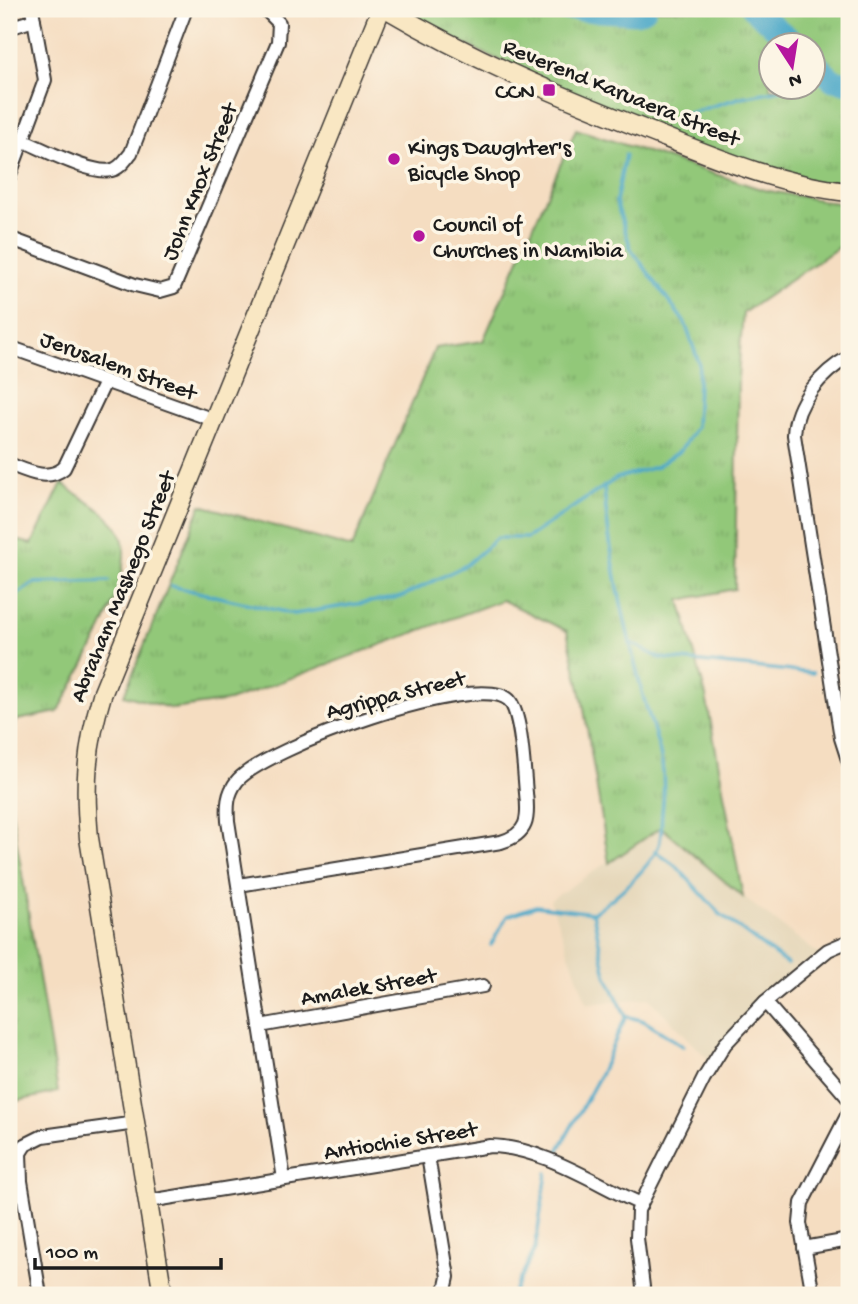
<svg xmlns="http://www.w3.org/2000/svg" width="858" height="1304" font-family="'Gochi Hand',sans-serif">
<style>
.built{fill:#e4d5b7}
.grass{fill:url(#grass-tufts);stroke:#57724a;stroke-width:2;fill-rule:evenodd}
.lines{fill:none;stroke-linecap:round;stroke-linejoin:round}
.stream{stroke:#4aa7c8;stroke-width:3.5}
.river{stroke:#4aa7c8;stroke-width:23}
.street-casing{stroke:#3d3935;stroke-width:16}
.secondary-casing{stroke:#3d3935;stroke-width:21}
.street{stroke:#fff;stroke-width:12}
.secondary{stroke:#f9e7c3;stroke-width:18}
.poi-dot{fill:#b5179e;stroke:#fcf5e5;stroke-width:2.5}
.labels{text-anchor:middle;stroke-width:7;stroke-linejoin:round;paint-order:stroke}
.poi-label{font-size:23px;fill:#1c1c1c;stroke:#fcf5e5;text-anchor:start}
.street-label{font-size:23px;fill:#1c1c1c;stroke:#fcf5e5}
</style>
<defs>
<pattern id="grass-tufts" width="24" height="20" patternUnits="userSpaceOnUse" patternTransform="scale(1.75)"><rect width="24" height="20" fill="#92c879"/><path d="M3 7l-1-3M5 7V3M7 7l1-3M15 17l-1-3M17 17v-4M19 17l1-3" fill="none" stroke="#7dab68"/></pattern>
</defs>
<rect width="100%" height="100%" fill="#fcf5e5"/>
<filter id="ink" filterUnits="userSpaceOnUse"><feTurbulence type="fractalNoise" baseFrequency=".0143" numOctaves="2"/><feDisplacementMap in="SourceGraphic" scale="14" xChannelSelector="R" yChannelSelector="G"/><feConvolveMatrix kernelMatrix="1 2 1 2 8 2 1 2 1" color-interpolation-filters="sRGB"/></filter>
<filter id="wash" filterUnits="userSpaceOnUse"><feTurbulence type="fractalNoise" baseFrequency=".00686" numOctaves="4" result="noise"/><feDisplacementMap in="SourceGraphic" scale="28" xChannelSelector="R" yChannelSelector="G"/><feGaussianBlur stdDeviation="1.57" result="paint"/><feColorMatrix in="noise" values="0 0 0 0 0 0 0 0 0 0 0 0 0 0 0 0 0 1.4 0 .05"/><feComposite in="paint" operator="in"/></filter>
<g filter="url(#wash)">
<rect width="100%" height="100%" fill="#f5ddc1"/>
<polygon class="built" points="661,827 743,897 821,956 765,1002 713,1064 649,998 587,1004 550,900"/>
<g class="grass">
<path d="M387 9H849V192L703 153ZM770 46H812V88H770Z"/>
<polygon points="576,129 764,190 849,205 849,240 743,313 738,378 735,589 680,600 706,696 743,897 661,827 609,863 583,703 567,631 502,600 229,701 173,709 124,695 201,505 352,548 435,348 483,341"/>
<path d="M62 483C78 497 104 509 117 527 146 566 78 675 58 712L17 720 9 737V538L32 544Z"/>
<polygon points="9,795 58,1092 9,1103"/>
</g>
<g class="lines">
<g class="stream">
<polyline points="812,83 833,80"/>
<polyline points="677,117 742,97 791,88"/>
<polyline points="171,586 294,614 401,597 466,565 497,538 527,538 617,478 656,467 681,450 696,427 699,363 685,323 631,249 616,202 625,155"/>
<polyline points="9,600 34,583 109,581"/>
<polyline points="631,643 660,658 813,673"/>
<polyline points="655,851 677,867 720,914 787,964"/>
<polyline points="593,913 606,975 626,1016 644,1021 683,1046"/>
<path d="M491 945 507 916 536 906 593 913C613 899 650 869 659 845 662 836 661 823 662 813 669 755 653 737 640 684 624 620 608 552 604 486"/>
<polyline points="557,1153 599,1077 626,1016"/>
<polyline points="509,1295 513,1293 535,1249 547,1173"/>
</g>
<g class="river">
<polyline points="565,9 636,13 645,9"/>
<polyline points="753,9 798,46"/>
<polyline points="812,60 833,80 849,83"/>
</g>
</g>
</g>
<g filter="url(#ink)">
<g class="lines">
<defs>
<g id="street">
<polyline points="9,28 34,20"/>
<path d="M24 141C43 149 97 178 115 169 122 166 126 159 131 153L186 9"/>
<polyline points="9,177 45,80 32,9"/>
<polyline points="9,238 135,285 160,291 174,287 278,42 279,23 265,9"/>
<polyline points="9,347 214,420"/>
<path d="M849 357C822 372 795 402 794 435L841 738 849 763"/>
<path d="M9 464C27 471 47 482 64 468L105 382"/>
<path d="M239 885 501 842C528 834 529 819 526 793 524 773 522 714 509 700 479 670 264 748 237 781 227 794 227 806 228 821L284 1179"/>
<polyline points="765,1002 849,1099"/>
<polyline points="260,1026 483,986"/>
<polyline points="428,1156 448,1277 444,1295"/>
<path d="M149 1201 490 1146C542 1147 594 1183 641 1204"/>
<polyline points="804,1248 849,1240"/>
<polyline points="40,1295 21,1181 20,1153 25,1145 43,1136 136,1123"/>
<polyline points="644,1295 637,1238 638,1210 704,1078 725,1044 765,1002 828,950 849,941"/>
<polyline points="813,1295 800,1223 802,1203 849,1112"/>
</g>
<g id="secondary">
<path d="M387 9C470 58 557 95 646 130 712 156 779 185 849 192"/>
<path d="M163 1295 89 838C84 784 86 747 102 695L381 9"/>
</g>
</defs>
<use href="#street" class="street-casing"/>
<use href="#secondary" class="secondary-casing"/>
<use href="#street" class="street"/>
<use href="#secondary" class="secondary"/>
</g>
</g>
<g class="poi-dot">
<rect x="542" y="83" width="14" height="14" rx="3.5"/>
<circle cx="394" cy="159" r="7"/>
<circle cx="419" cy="236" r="7"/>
</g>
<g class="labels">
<g class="poi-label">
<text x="535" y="98" text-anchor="end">CCN</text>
<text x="408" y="154">Kings Daughter's<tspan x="408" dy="26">Bicycle Shop</tspan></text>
<text x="433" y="231">Council of<tspan x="433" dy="26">Churches in Namibia</tspan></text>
</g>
<g class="street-label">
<text transform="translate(622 91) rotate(22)" y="8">Reverend Karuaera Street</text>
<text transform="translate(198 181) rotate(-68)" y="8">John Knox Street</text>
<text transform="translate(119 364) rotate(20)" y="8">Jerusalem Street</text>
<text transform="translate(121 586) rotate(-68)" y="8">Abraham Mashego Street</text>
<text transform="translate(395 693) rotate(-14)" y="8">Agrippa Street</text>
<text transform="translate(368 985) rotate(-10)" y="8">Amalek Street</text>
<text transform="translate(400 1139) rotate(-9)" y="8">Antiochie Street</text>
</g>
</g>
<rect width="858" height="1304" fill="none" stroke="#fcf5e5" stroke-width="35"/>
<g transform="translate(792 66) rotate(168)"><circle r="33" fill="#fcf5e5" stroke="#a29e95" stroke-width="2"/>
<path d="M0-5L12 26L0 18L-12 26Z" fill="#b5179e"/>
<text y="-10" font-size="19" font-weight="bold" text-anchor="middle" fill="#1c1c1c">N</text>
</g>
<path d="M35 1258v10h186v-10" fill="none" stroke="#1c1c1c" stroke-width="3.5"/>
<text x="46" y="1258" font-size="21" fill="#1c1c1c" stroke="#fcf5e5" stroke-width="5" paint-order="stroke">100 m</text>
</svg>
